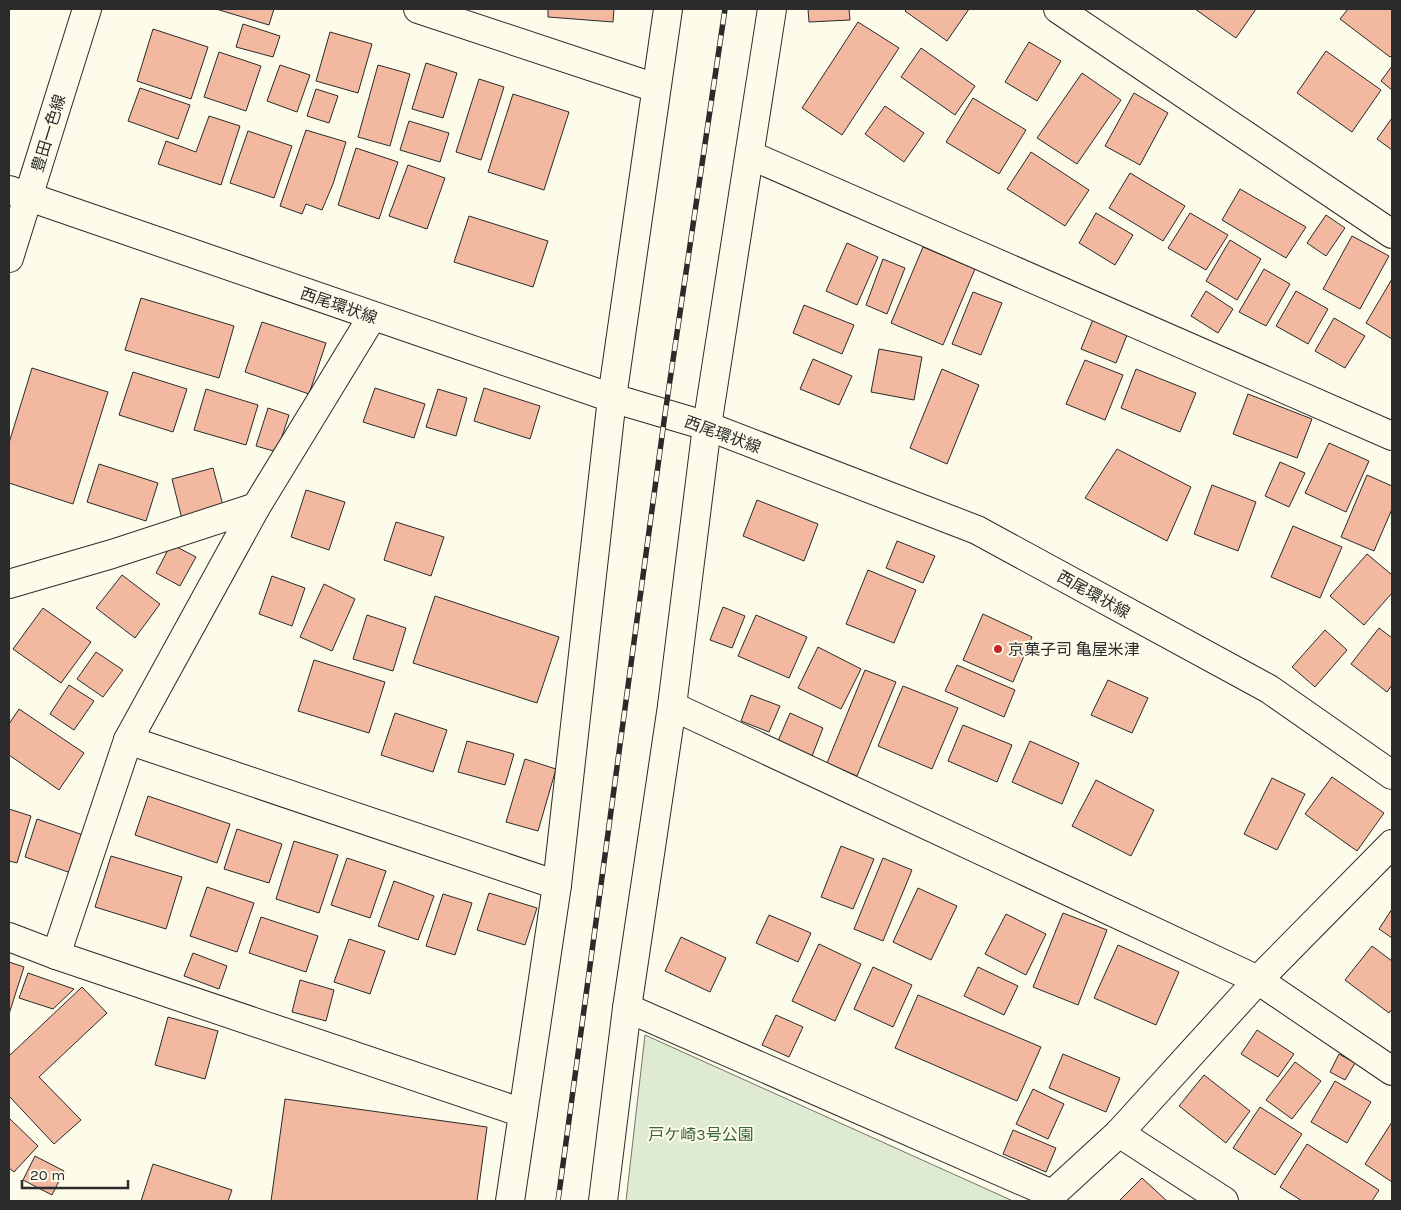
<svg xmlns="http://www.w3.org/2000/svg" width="1401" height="1210" font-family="Karla,'Noto Sans JP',sans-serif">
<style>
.green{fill:#deebd1;stroke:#74746e}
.building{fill:#f2b8a0;stroke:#2b2b2b}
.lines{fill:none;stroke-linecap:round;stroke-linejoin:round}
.minor-casing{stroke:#2b2b2b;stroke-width:30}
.secondary-casing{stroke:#2b2b2b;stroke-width:30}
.primary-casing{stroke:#2b2b2b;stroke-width:30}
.minor{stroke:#fdfbea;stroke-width:28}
.secondary{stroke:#fdfbea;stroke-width:28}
.primary{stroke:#fdfbea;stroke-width:28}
.rail-casing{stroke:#2b2b2b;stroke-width:5.5}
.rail{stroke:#fdfbea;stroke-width:4;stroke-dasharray:11;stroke-linecap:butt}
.poi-dot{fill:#c62828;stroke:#fdfbea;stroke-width:2}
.labels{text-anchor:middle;stroke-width:4;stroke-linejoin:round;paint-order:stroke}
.street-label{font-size:16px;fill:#2b2b2b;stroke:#fdfbea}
.poi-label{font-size:16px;fill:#2b2b2b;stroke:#fdfbea;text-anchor:start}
.park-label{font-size:16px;fill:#34623c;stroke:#fdfbea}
</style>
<rect width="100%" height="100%" fill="#fdfbea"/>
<polygon class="green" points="645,1035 1013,1201 626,1201"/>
<g class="building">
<polygon points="216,9 274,9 269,25"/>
<polygon points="548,9 614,9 613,22 548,17"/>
<polygon points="808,9 849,9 850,20 809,22"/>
<polygon points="907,9 969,9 947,41 905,11"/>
<polygon points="1195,9 1256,9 1236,38"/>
<polygon points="1348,9 1392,9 1392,55 1390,57 1340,19"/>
<polygon points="858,22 899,48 842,135 802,108"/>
<polygon points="243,24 280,36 273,57 236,47"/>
<polygon points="153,29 208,47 191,99 137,81"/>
<polygon points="330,32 372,44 358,93 316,81"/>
<polygon points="1029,42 1061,61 1037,101 1005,82"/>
<polygon points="921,48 975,86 955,115 901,77"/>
<polygon points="1326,51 1381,90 1352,132 1297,93"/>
<polygon points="219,52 261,66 246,111 204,97"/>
<polygon points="426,63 457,73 443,118 412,109"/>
<polygon points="280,65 310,75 297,112 267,101"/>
<polygon points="378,65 410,74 390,146 358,137"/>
<polygon points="1392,66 1392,90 1381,81"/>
<polygon points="1082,73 1121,100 1077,164 1037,138"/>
<polygon points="479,79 504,87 481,160 456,152"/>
<polygon points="140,88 190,105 178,139 128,121"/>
<polygon points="316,89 338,96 329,123 307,116"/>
<polygon points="1134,93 1168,113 1140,165 1105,146"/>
<polygon points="513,94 569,112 544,190 488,172"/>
<polygon points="973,98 1026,130 999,174 946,142"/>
<polygon points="885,106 924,133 904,162 865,134"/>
<polygon points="209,116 240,126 221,185 158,164 166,141 196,152"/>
<polygon points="1392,118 1392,150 1377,139"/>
<polygon points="409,121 449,133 440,162 400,150"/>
<polygon points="306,130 346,142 333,184 322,210 306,204 302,214 280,206"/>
<polygon points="248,131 292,146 274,198 230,183"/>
<polygon points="356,148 398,162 379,219 338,205"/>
<polygon points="1031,152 1089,190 1065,226 1007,189"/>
<polygon points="408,165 445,178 427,229 389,216"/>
<polygon points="1130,173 1185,206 1163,241 1109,208"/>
<polygon points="1240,189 1306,227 1286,258 1222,220"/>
<polygon points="1096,213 1133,235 1115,265 1079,243"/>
<polygon points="1190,213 1228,235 1206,270 1168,248"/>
<polygon points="1326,215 1345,228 1326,256 1307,243"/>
<polygon points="469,216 548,241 533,287 454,262"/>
<polygon points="1352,236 1389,256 1360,309 1323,289"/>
<polygon points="1230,240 1261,259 1237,300 1206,281"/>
<polygon points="847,243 878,257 857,305 826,291"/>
<polygon points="923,247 975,269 943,345 891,323"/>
<polygon points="883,259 905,268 887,314 866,305"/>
<polygon points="1264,269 1290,284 1266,326 1239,312"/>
<polygon points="1392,279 1392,339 1366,323"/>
<polygon points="1206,291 1233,309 1218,333 1191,316"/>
<polygon points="1296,291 1328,309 1308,344 1276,326"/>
<polygon points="973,292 1002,303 981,355 952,344"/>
<polygon points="141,298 234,326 219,378 125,350"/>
<polygon points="804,305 854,325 842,354 793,333"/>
<polygon points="1094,317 1129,330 1116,363 1081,349"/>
<polygon points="1334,318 1365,336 1345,368 1315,351"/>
<polygon points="262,322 326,343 309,394 245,372"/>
<polygon points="879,349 922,357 914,400 871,392"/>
<polygon points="813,359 852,376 839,405 800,389"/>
<polygon points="1085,360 1123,375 1105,420 1066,404"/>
<polygon points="32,368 108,392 73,504 9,483 9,443"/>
<polygon points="942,369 979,385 947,464 910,448"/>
<polygon points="1136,369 1196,393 1180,432 1121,408"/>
<polygon points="133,372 187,389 173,432 119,415"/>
<polygon points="375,388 425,404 414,438 363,422"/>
<polygon points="484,388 540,406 530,439 474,421"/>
<polygon points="206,389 258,405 246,445 194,430"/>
<polygon points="438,389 467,398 456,436 426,427"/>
<polygon points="1248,394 1312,419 1297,458 1233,434"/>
<polygon points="268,408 289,415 277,452 256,446"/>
<polygon points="1329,443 1369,461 1346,512 1305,493"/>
<polygon points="1117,449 1191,487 1167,541 1085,498"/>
<polygon points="1280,462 1305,473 1289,507 1265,496"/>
<polygon points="99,464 158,483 146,521 87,502"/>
<polygon points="213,468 224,509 182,519 172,479"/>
<polygon points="1367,475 1392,486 1392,509 1374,551 1341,537"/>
<polygon points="1212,485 1256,502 1238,551 1194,534"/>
<polygon points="306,490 345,502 329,550 291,537"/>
<polygon points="757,500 818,524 804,561 743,536"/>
<polygon points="396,522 444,537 431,576 384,560"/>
<polygon points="1293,526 1342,547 1320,598 1271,577"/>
<polygon points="897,541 935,556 923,583 886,568"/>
<polygon points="171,544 196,557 180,586 156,573"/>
<polygon points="1367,554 1392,575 1392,593 1364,625 1330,596"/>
<polygon points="868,570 916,590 894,643 846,624"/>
<polygon points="122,575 160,604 135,638 96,608"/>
<polygon points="272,576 305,588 292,626 259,614"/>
<polygon points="324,584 355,599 332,651 300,637"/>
<polygon points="435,596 559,637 537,703 413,663"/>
<polygon points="723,607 745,616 732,648 710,640"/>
<polygon points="43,608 91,642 61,683 13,649"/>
<polygon points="983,614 1032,637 1013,682 963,660"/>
<polygon points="367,615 406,628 393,671 353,659"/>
<polygon points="756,615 807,637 789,678 738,656"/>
<polygon points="1379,628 1392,638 1392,685 1387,692 1351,664"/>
<polygon points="1325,630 1347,650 1315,687 1292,667"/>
<polygon points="818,647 861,669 841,709 798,688"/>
<polygon points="96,652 123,670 103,697 77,679"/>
<polygon points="314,660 385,682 369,733 298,711"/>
<polygon points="957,665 1015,690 1004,717 945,691"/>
<polygon points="865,670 896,682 857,776 827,763"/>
<polygon points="1108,680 1148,698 1132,733 1091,715"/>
<polygon points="69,685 94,701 74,730 50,714"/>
<polygon points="903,686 958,708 932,769 878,746"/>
<polygon points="751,695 780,706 769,732 741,721"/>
<polygon points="19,709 84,753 59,790 9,755 9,724"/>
<polygon points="395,713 447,730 433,772 381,755"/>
<polygon points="790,713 823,728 812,756 778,741"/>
<polygon points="963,725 1012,745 997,782 948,761"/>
<polygon points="467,741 514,754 505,785 458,772"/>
<polygon points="1030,741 1079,763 1062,804 1012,782"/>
<polygon points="525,759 556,769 538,831 506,822"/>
<polygon points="1332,777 1384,813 1357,851 1305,814"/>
<polygon points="1272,778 1305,794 1277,850 1244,834"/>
<polygon points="1096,780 1154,810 1131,856 1072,826"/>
<polygon points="148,796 230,824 217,863 135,835"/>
<polygon points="9,809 31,816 17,863 9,861"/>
<polygon points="37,819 83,835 71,873 25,857"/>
<polygon points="237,829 282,844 269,883 224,869"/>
<polygon points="294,841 338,855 319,913 276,899"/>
<polygon points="841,846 874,859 853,909 821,897"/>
<polygon points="111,856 182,877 166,929 95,907"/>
<polygon points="347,858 386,871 370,918 331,905"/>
<polygon points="883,858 912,870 883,941 854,929"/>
<polygon points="394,881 434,896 418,940 378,926"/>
<polygon points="207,887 254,903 237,952 190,936"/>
<polygon points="918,888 957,906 931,960 893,942"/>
<polygon points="489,893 537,908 525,945 477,930"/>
<polygon points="443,894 472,903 455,955 426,946"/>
<polygon points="1392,909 1392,938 1379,929"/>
<polygon points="1063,913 1107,930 1078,1005 1033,987"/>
<polygon points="1006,914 1046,934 1026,975 985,954"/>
<polygon points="769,915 811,933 798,962 756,943"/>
<polygon points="261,917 318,936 306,972 249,953"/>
<polygon points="681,937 726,958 710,992 665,971"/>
<polygon points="349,939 385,951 370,994 334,982"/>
<polygon points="819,944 861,964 835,1021 792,1001"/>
<polygon points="1118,945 1179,972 1156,1025 1094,998"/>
<polygon points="1372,946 1392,961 1392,1009 1389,1013 1345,980"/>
<polygon points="193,953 227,966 219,989 184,976"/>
<polygon points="9,962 24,967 9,1014"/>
<polygon points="873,967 912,985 893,1027 854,1009"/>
<polygon points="978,967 1018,986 1004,1015 964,996"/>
<polygon points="28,973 74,989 53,1009 19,998"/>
<polygon points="300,980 334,990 326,1021 292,1012"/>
<polygon points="82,987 107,1013 39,1077 81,1120 54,1144 9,1096 9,1056"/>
<polygon points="918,995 1041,1047 1017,1101 895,1048"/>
<polygon points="776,1015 803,1027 789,1057 762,1045"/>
<polygon points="168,1017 218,1031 205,1079 155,1065"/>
<polygon points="1257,1030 1294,1054 1278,1077 1241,1054"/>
<polygon points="1063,1054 1120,1078 1106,1112 1049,1088"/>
<polygon points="1339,1054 1355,1063 1345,1080 1330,1072"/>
<polygon points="1295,1062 1321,1081 1292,1119 1266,1100"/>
<polygon points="1204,1075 1250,1111 1226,1143 1179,1106"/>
<polygon points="1335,1081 1371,1102 1347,1143 1311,1122"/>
<polygon points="1033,1089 1064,1104 1048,1139 1016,1124"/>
<polygon points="285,1099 487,1127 477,1201 271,1201"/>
<polygon points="1260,1107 1302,1134 1275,1175 1233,1148"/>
<polygon points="9,1118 38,1146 14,1172 9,1168"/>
<polygon points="1392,1122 1392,1182 1365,1164"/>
<polygon points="1013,1130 1056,1148 1046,1172 1003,1154"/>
<polygon points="1307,1144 1379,1190 1372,1201 1302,1201 1280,1187"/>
<polygon points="35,1156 64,1171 52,1195 23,1180"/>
<polygon points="153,1164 232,1190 228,1201 141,1201"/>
<polygon points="1142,1178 1167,1201 1119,1201"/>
</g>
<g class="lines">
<defs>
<g id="minor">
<polyline points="418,9 656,88"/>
<polyline points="1058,9 1392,234"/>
<polyline points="750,155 1392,436"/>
<polyline points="9,584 112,554 256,507"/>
<polyline points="672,706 1258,980 1392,1071"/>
<polyline points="128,740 557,885"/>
<polyline points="9,937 56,955 523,1113"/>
<polyline points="56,955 128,740 256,507 372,317"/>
<polyline points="627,1008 1052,1194"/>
<polyline points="1119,1133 1224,1201"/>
<polyline points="510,1201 557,885 612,398 668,9"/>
<polyline points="603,1201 627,1008 672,706 707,426 772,9"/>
<polyline points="1045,1201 1119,1133 1258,980 1392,844"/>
</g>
<polyline id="secondary" points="9,190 612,398 707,426 977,530 1269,689 1392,775"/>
<polyline id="primary" points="9,258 87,9"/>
</defs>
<use href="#minor" class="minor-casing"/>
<use href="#secondary" class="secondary-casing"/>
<use href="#primary" class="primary-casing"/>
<use href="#minor" class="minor"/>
<use href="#secondary" class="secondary"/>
<use href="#primary" class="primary"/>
<defs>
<polyline id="rail" points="558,1201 665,414 725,9"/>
</defs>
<use href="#rail" class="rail-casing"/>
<use href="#rail" class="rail"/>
</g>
<circle class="poi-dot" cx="998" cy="649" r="5"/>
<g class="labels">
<g class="street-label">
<text transform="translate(48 133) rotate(-73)" y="6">豊田一色線</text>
<text transform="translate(339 305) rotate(19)" y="6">西尾環状線</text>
<text transform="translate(723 434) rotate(20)" y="6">西尾環状線</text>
<text transform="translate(1094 594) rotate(29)" y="6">西尾環状線</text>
</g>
<g class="poi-label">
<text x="1008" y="655">京菓子司 亀屋米津</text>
</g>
<g class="park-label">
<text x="701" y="1140">戸ケ崎3号公園</text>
</g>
</g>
<rect width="1401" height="1210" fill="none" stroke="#2b2b2b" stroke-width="20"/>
<path d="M22 1180v8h106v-8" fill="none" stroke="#2b2b2b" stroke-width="2.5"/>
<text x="30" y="1180" font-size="15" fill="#2b2b2b" stroke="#fdfbea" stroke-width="4" paint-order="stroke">20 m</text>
</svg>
